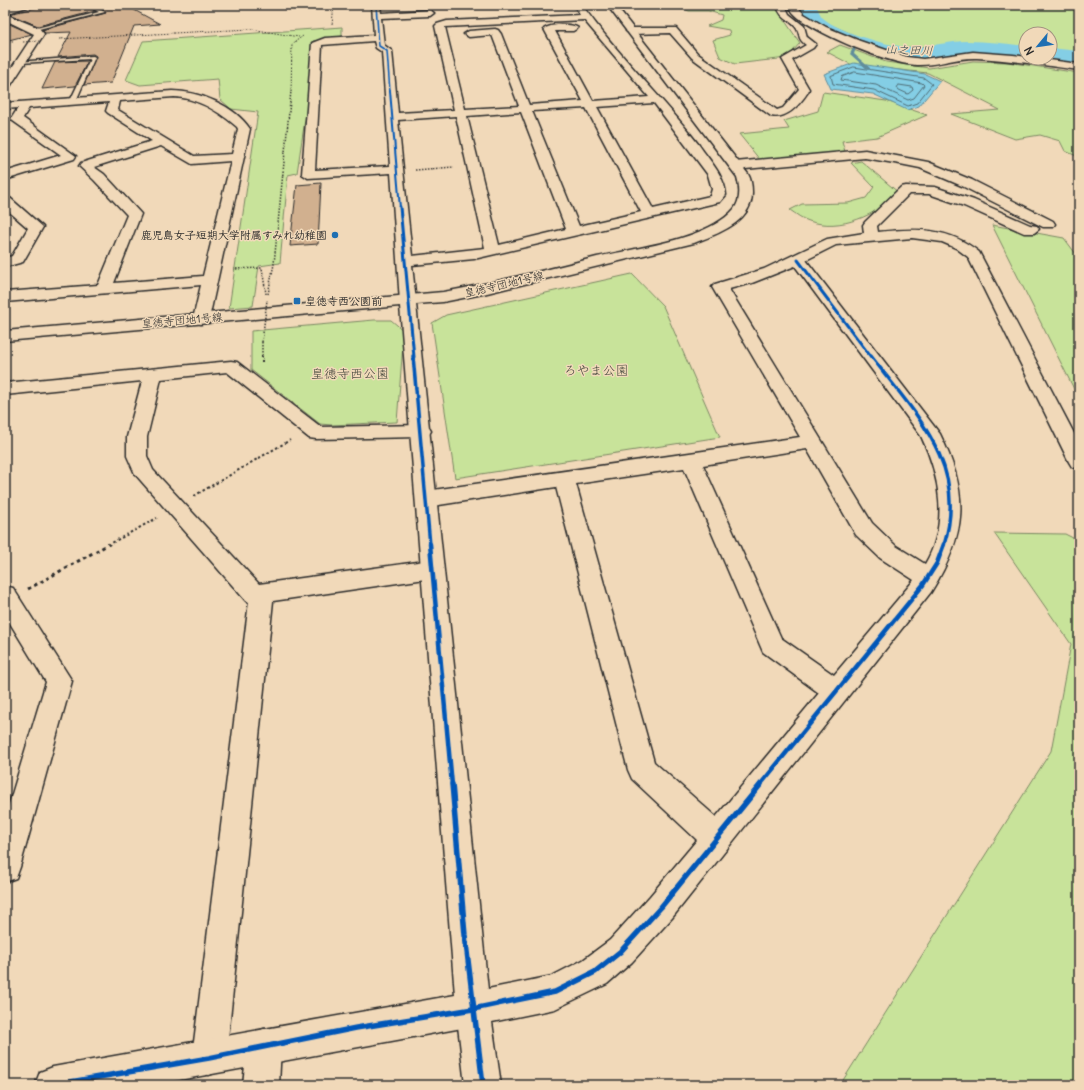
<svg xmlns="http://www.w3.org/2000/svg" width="1084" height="1090" font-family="Delius,'Klee One',sans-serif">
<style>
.green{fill:#c8e39a;stroke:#7a8762}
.water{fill:#84cee5;stroke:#608d9b}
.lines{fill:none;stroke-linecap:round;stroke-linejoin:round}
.shore{stroke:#4f6c75;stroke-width:1}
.stream{fill:#608d9b;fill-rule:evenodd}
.river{fill:#84cee5;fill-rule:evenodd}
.building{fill:#d1b08f;stroke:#2b2b2b}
.lane-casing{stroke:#2b2b2b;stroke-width:3}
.street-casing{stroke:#2b2b2b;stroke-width:3}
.secondary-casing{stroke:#2b2b2b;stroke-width:3}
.path-far3{stroke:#2b2b2b;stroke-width:1;stroke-dasharray:1.5 1.5;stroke-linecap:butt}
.path-far2{stroke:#2b2b2b;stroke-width:1.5;stroke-dasharray:1.5 1.5;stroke-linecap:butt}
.path-far1{stroke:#2b2b2b;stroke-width:2;stroke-dasharray:2.5 2.5;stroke-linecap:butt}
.path{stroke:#2b2b2b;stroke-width:3;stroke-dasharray:3.5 3.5;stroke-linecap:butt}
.lane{fill:#f1d9b9;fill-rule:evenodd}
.street{fill:#f1d9b9;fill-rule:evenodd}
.secondary{fill:#f1d9b9;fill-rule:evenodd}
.path-bridge-far1{stroke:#2b2b2b;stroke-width:1;stroke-dasharray:1.5 1.5;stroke-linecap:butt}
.path-bridge{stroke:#2b2b2b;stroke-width:1.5;stroke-dasharray:1.5 1.5;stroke-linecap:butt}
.cycleway-far5-casing{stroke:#f1d9b9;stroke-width:2.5}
.cycleway-far4-casing{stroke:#f1d9b9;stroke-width:3.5}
.cycleway-far3-casing{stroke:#f1d9b9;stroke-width:4.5}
.cycleway-far2-casing{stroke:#f1d9b9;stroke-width:5.5}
.cycleway-far1-casing{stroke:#f1d9b9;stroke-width:7}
.cycleway-casing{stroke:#f1d9b9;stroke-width:8}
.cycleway-far5{stroke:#0057b8;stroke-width:1.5}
.cycleway-far4{stroke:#0057b8;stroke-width:2}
.cycleway-far3{stroke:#0057b8;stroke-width:3}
.cycleway-far2{stroke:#0057b8;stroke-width:3.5}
.cycleway-far1{stroke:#0057b8;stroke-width:4.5}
.cycleway{stroke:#0057b8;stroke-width:5.5}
.poi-dot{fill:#1f6fb2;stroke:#f1d9b9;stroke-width:1.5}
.labels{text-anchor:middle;stroke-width:3;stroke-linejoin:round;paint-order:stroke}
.far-poi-label{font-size:11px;font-weight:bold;fill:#2b2b2b;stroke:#f1d9b9;text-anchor:end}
.far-street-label{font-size:11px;fill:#2b2b2b;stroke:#f1d9b9}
.far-water-label{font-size:12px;font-style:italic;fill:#3d4c50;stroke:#f1d9b9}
.park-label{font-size:13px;fill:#43473c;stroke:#f1d9b9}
</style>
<rect width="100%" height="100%" fill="#f1d9b9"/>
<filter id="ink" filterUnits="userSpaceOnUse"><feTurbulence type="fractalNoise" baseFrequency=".025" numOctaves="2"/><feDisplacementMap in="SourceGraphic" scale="8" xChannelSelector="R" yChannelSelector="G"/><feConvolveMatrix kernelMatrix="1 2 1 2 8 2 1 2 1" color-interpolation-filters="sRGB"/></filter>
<g filter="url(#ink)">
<g class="green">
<polygon points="676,5 777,5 785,21 800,43 787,58 735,64 720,57 713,40 730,35 729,30 707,26 721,20 722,15 708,11 689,11"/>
<polygon points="814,5 1079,5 1079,54 1050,50 1050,34 1026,34 1026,48 970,44 895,48 868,41 822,21"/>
<polygon points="342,27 342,38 313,41 312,72 297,173 288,175 280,263 259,266 253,306 229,308 258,112 231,109 220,99 218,79 140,85 126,80 143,41"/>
<polygon points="840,45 886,62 929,68 973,61 1007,62 1079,73 1079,157 1065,151 1060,141 1040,135 1015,139 951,114 1000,110 928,73 852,65 827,52"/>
<polygon points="823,92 886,101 927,115 877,137 842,141 846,155 760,160 739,134 789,129 784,121 818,111"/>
<path d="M861 161 899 193C877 215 840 232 809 221 802 219 796 214 790 210L802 204 848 203 866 198 874 187 851 163Z"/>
<polygon points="992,225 1064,238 1079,258 1079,399"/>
<polygon points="632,274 663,306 720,437 455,478 432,323 446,315"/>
<polygon points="374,320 391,320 404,331 397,422 331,425 320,424 251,370 251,331"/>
<polygon points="994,533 1065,534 1079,541 1079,1085 840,1085 1051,751 1071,644"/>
</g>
<polygon class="water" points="854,63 925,74 940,81 919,106 907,110 873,94 831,89 824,74"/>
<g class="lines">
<g class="shore">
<polygon points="854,67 924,78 932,84 917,103 908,106 874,90 833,84 831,76"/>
<polygon points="855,72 922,83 924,85 914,98 908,100 876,85 841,80 842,77"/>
<polygon points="899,85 912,87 913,90 908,94 897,89"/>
</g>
<polygon class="stream" points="863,43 866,44 856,48 854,54 870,68 870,70 868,70 850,54 854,46"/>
<g class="river">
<path d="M798 5H816C818 9 820 15 823 18 839 32 892 48 913 47 931 47 949 41 968 41 987 41 1007 44 1026 46V58L967 53 918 59 896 58 851 45 815 30 806 21Z"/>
<polygon points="1050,48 1079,51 1079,63 1043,58 1050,58"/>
</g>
</g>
<g class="building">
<polygon points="48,5 86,5 95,11 38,26 9,14"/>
<polygon points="95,5 125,5 160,24 134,26 111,83 84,85 96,56 93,54 58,57 71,32 45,33 42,30 106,13"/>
<polygon points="5,22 32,34 5,41"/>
<polygon points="88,61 75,86 42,89 55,62"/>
<polygon points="321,183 318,244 290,246 297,185"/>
</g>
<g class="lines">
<defs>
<g id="lane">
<polygon points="87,5 92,5 105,12 35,30 33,29 99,12"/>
<polygon points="93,56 95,57 76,101 73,103 70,101 90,59 20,63 18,62"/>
</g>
<g id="street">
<polygon points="19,5 33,5 5,14 5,8"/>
<path d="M372 5H380L381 13 430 10 434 13 430 16 381 18 384 45 392 51 398 113 454 110 435 26 437 24 447 21 580 15 574 5H582C617 55 662 96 699 145 709 160 725 176 726 195L720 202 474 259 412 265 416 302 414 305H402L400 302 391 173 308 178 302 174 312 43 325 38 374 35ZM584 20 649 97 593 101 555 31H573L578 28C572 23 550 24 544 29L583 101 529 105 501 34 498 30 495 29 469 31 464 34 469 37 492 35 519 106 465 109 445 27ZM374 41 376 48 382 52 390 166 315 170 322 45ZM654 103 708 175 712 189 710 196 653 209 597 107ZM586 108 641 212 579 226 532 111ZM521 112 566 229 499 245 467 116ZM456 116 485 248 412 256 398 120Z"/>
<path d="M777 5H785L789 14 804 26 807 37 816 44 813 48 792 60 809 89 808 92C800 104 787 120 771 116L692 58 670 33 631 34 626 31 631 28H676L698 54 777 110 783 108 799 89 782 59 806 45C797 38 801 36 797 29 791 19 780 20 777 5Z"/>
<path d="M790 5H796L804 14 826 27 860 41 907 57 923 59 973 52 1013 55 1079 64V70C1045 65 1011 60 977 58 956 57 937 66 916 65 886 63 823 36 799 18 795 15 792 11 789 7Z"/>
<polygon points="5,14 39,28 44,34 9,88 5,89 5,78 34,34 5,20"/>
<path d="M172 91C199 91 235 106 250 129L209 319 207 322 201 324 195 322 193 319 201 285 5 302V292L98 285 127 215 94 180 79 166 81 163 152 141 108 113 106 111 109 102 29 108 23 118 76 156 74 159 5 180V172L61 155 13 121 11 119 18 108 5 109V103ZM174 97C197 98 220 112 237 127L238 129 232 154 194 156 118 110 120 101ZM161 146 192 164 231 161 203 276 114 283 141 214 104 174 94 167Z"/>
<polygon points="865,150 928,162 972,180 1053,221 1055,224 1053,227 1043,227 962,186 920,168 900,164 865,158 735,170 729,166 735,162"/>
<path d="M906 186 935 187 974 200 1030 225 1037 226 1039 229 1034 233H1024L964 206 929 194H909L877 226 878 232C916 228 948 227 979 252L1079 443V469L1072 467 1069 462 968 257 956 248 942 242 912 238 836 245 806 260 940 434C970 495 967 534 931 592L672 918 632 962 607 984 555 1009 492 1022 501 1085H465L456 1009 461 997 473 992 552 976 583 960 610 940 650 896 697 840 632 779 628 770 556 487 426 507 419 504 416 499 419 494 426 491 800 437 712 287 715 284 764 269 827 239 864 233 863 225 865 222 901 187ZM795 266 921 436C940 476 949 524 925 564L896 546 872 523 729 289 752 283ZM807 449 856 535 880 558 914 580 834 675 781 638 703 465ZM684 468 763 652 819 693 716 817 654 762 576 484Z"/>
<polygon points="5,197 10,198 43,227 23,262 5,267 5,258 12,256 28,228 5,208"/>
<polygon points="231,361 237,362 321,427 421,425 428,426 431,431 428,436 421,437 316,439 309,438 227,372 161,379 147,437 147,456 153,470 259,584 432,560 440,563 443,569 440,575 432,578 273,601 226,1058 221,1070 209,1075 197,1070 192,1058 249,602 246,601 135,474 127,456 127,437 142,381 5,395 5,383"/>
<polygon points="5,586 13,588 72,681 20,867 16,878 5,882 5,817 46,682 5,615"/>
<polygon points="264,1029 276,1034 281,1046 279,1085 243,1085 247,1046 252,1034"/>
</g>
<path id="secondary" d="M607 5H615L748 174C751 179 752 186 752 192 753 222 717 234 694 243L483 294 443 302 416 304 490 1009 485 1021 473 1026 152 1085H35L40 1072 53 1067 455 995 400 306 5 341V331L443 292C495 283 546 270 597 257 635 248 708 240 734 209 741 200 740 188 737 177Z"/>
</defs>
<use href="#lane" class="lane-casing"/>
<use href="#street" class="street-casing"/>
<use href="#secondary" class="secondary-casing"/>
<g class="path-far3">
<polyline points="332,24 334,5"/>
<polyline points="59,39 251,29 299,37"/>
<polyline points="5,46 9,41 13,41"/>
<polyline points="291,92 292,44 303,36"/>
</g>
<g class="path-far2">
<polyline points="415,170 454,167"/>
<polyline points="233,269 262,268 266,294"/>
<polyline points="268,294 274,264 291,91"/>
<polyline points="262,342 262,357"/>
</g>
<g class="path-far1">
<polyline points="262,356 262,363"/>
<polyline points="194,496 290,440"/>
<polyline points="108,545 157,518"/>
</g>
<polyline class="path" points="28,589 109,544"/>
<use href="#lane" class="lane"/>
<use href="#street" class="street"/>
<use href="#secondary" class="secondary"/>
<polyline class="path-bridge-far1" points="23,42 40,41"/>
<polyline class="path-bridge" points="262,342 267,300"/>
<defs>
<polyline id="cycleway-far5" points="376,5 379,46 387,51 390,92"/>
<polyline id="cycleway-far4" points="390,91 400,208"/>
<g id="cycleway-far3">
<polyline points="400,207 414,357"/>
<polyline points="798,260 871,357"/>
</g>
<g id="cycleway-far2">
<polyline points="413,356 430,545"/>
<path d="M871 356C915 414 969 465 944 545"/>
</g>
<g id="cycleway-far1">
<polyline points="430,544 452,785"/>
<polyline points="760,785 923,585 937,563 944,544"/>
</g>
<g id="cycleway">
<polyline points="452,784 465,935 483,1085"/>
<polyline points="53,1085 209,1058 356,1028 473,1009 555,992 595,972 621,951 661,907 761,784"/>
</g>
</defs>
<use href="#cycleway-far5" class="cycleway-far5-casing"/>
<use href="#cycleway-far4" class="cycleway-far4-casing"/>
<use href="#cycleway-far3" class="cycleway-far3-casing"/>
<use href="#cycleway-far2" class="cycleway-far2-casing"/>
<use href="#cycleway-far1" class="cycleway-far1-casing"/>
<use href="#cycleway" class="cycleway-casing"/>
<use href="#cycleway-far5" class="cycleway-far5"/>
<use href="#cycleway-far4" class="cycleway-far4"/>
<use href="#cycleway-far3" class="cycleway-far3"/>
<use href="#cycleway-far2" class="cycleway-far2"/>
<use href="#cycleway-far1" class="cycleway-far1"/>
<use href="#cycleway" class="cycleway"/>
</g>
</g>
<g class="poi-dot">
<circle cx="335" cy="235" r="4"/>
<rect x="293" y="297" width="8" height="8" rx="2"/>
</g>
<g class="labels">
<g class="far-poi-label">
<text x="327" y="239">鹿児島女子短期大学附属すみれ幼稚園</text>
<text x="305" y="305" text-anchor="start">皇徳寺西公園前</text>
</g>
<g class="far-street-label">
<text transform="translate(504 284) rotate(-13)" y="4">皇徳寺団地1号線</text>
<text transform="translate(182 320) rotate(-5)" y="4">皇徳寺団地1号線</text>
</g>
<g class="far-water-label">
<text transform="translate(909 50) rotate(2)" y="4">山之田川</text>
</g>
<g class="park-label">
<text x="596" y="375">ろやま公園</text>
<text x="350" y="378">皇徳寺西公園</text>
</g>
</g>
<rect width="1084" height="1090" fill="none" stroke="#f1d9b9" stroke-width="20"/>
<rect x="10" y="10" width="1064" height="1070" fill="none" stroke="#2b2b2b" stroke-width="1.5" filter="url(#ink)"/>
<g transform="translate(1038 46) rotate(241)"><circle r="19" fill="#f1d9b9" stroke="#a29380"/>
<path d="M0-3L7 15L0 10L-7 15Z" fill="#1f6fb2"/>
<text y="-6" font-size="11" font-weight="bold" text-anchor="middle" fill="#2b2b2b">N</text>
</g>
</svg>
